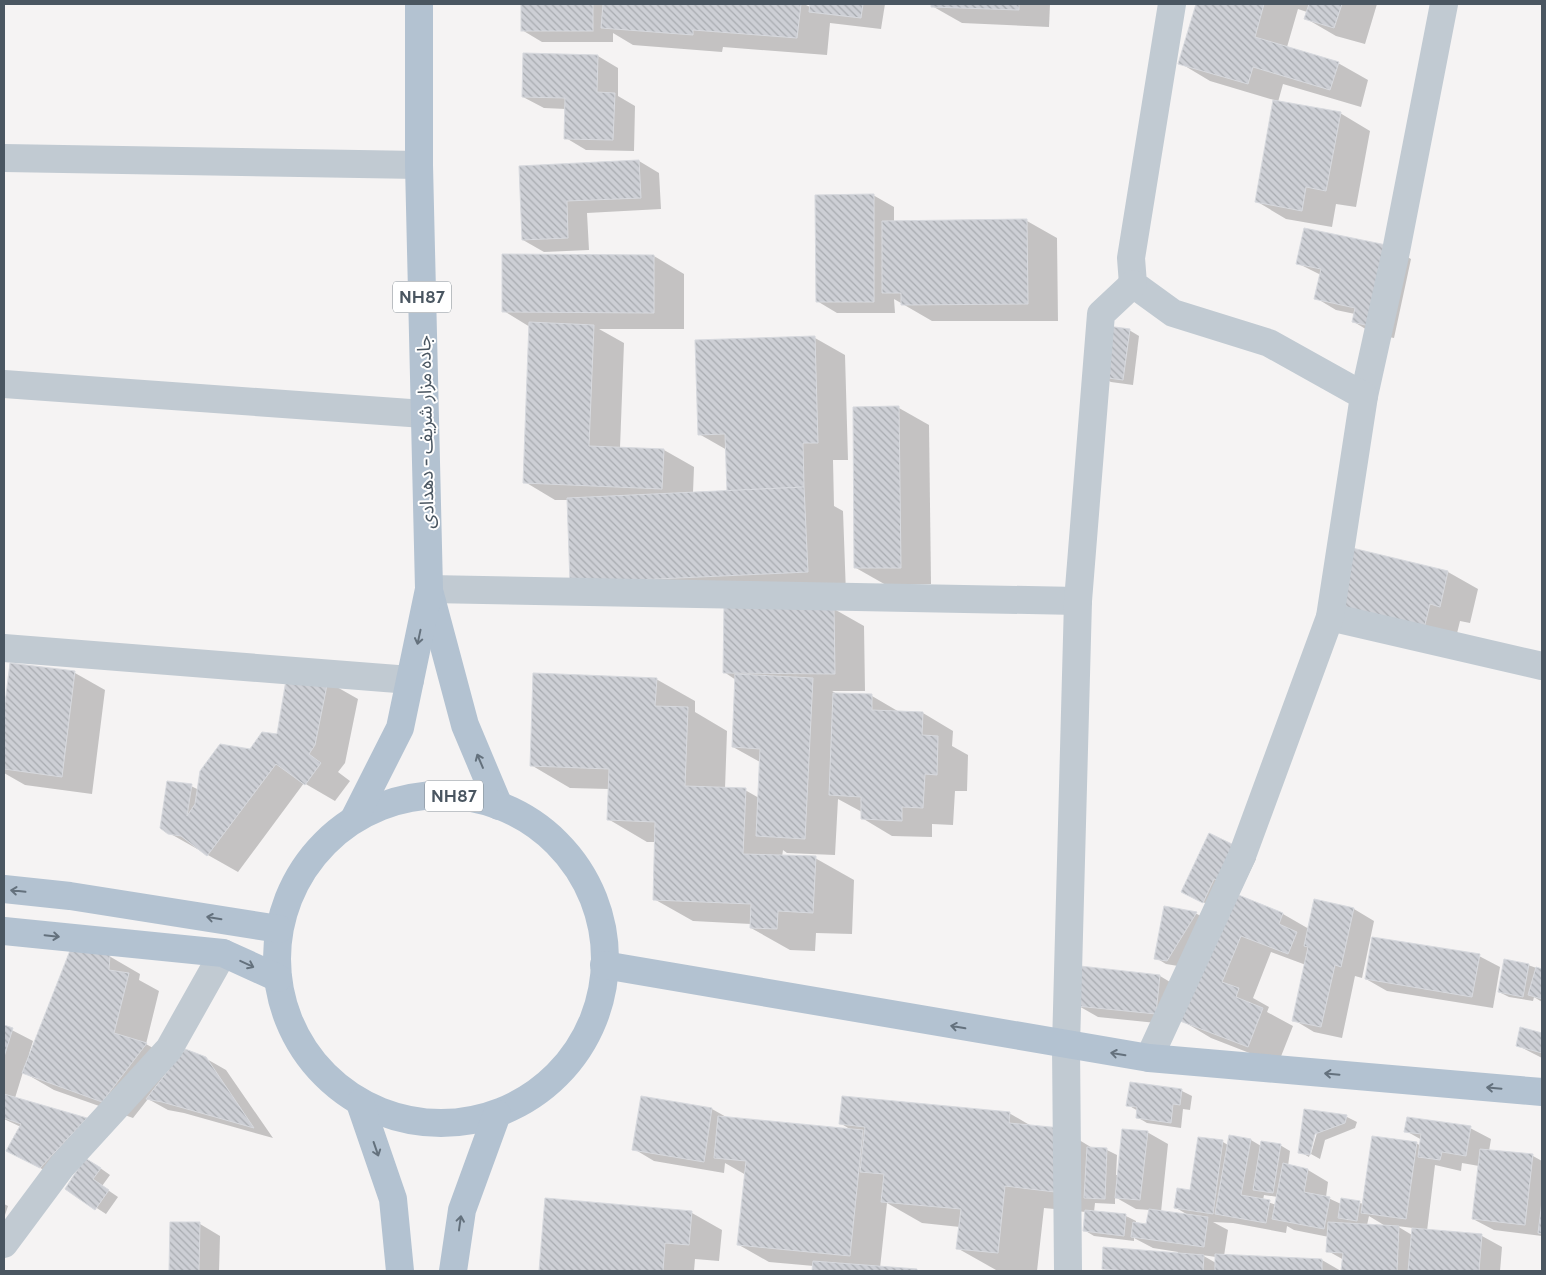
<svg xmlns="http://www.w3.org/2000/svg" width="1546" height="1275" font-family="Cabin,'Noto Sans Arabic',sans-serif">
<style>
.shadow{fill:#0003;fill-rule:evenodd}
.building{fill:url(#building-back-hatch);stroke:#d7d9de}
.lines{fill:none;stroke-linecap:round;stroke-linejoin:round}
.street{stroke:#c1cad2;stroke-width:28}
.primary{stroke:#b3c2d1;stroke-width:28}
.oneway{stroke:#64717d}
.labels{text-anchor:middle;stroke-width:4;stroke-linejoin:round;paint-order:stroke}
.shield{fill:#fff;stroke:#808990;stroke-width:1}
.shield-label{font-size:18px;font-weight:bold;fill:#4a5661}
.street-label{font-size:19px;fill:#4a5661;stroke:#fff}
</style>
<defs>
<pattern id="building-back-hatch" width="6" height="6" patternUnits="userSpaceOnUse" patternTransform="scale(1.25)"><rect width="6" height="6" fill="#cdcfd5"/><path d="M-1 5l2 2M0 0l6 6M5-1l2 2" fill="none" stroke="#a8abb0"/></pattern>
</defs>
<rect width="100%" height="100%" fill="#f5f3f3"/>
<g class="shadow">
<polygon points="522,4 804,4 810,7 811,4 885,4 881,29 830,23 827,55 723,47 722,52 633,45 613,33 613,42 542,42 522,30"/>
<polygon points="932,4 1050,4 1049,27 962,23 932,6"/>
<polygon points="1197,4 1377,4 1365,44 1336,36 1305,18 1307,12 1298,9 1287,47 1338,63 1368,80 1361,107 1283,84 1278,102 1340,113 1370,131 1356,207 1336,204 1332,227 1286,219 1256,201 1274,100 1210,81 1180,63"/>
<polygon points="598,56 618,68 618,96 635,106 634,151 586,150 566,138 566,109 544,108 523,97"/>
<polygon points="639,161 659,173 661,209 587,213 589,250 544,252 523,240 520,167"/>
<polygon points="873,195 894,207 894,222 1027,221 1057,238 1058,321 932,321 894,299 895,313 837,313 817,301"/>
<polygon points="1391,248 1411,259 1394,338 1374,334 1354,322 1355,314 1336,310 1316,298 1321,275 1297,263"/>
<polygon points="504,256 654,256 684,274 684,329 599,329 624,343 620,448 664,450 694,467 693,493 728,492 727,450 699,434 815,338 845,355 848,460 833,460 834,506 843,511 846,594 611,604 568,500 555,500 525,482 530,327 504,311"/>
<polygon points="1129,330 1139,336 1133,385 1111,382 1101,377"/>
<polygon points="854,408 899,408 929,425 931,584 886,585 856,568"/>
<polygon points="1349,549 1448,572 1478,589 1470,623 1460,621 1452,654"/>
<polygon points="834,609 864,626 865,691 832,691 839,695 872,696 901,713 923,713 953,731 952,746 968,755 967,791 955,791 953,825 932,824 932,837 892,836 862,818 862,812 838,799 835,855 787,853 783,850 782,857 815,858 854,880 852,934 816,933 815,951 790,950 751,928 751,924 693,921 654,899 656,842 647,842 608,819 609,789 570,788 531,765 656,679 695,701 695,712 727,731 725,789 745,790 759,798 760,762 733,747 736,680 724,672"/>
<polygon points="11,664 75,673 105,690 92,794 25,785 4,773 4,721"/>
<polygon points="328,682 358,699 345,763 338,772 350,781 335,801 304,783 238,872 169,833 191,786 199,790 250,750 278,736"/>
<polygon points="1236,847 1256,859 1240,892 1232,894 1283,914 1309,929 1315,901 1354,909 1374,921 1362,978 1355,976 1342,1038 1314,1032 1294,1020 1306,965 1271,952 1253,998 1269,1007 1267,1012 1293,1026 1278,1064 1211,1038 1181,1020 1224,913 1182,891"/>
<polygon points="1165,908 1197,914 1206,919 1178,966 1166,964 1156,958"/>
<polygon points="109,956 140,974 139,980 159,991 146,1044 177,1062 205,1058 226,1070 273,1138 184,1113 168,1110 148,1099 133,1118 54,1090 23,1072 15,1098 87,1119 61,1179 8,1151 21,1127 4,1119 4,1026 33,1041 29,1054 31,1054"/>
<polygon points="1479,956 1500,967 1493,1008 1387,991 1366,979"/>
<polygon points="1528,965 1542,970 1542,1002 1534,997 1533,1001 1509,997 1499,992"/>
<polygon points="1081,968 1160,976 1180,988 1176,1025 1098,1017 1077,1005"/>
<polygon points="1521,1028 1542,1034 1542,1058 1517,1045"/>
<polygon points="1131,1084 1182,1091 1192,1096 1190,1110 1183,1109 1181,1128 1147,1123 1137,1117 1138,1111 1128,1105"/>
<path d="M642 1097 712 1109 728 1118 853 1131 840 1123 1009 1113 1033 1127 1061 1129 1094 1149 1107 1150 1117 1155 1116 1175H1118L1147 1132 1168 1144 1161 1212 1190 1216 1176 1208 1191 1191 1199 1138 1223 1142 1228 1145 1251 1140 1261 1146 1280 1145 1290 1151 1288 1166 1308 1170 1328 1182 1326 1197 1341 1204 1342 1199 1364 1204 1416 1143 1421 1146 1422 1140 1406 1131 1470 1128 1491 1139 1489 1151 1533 1156 1542 1161V1236L1494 1230 1473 1219 1479 1166 1462 1163 1461 1171 1435 1165 1427 1231 1482 1236 1502 1247 1500 1271H1344V1260L1328 1251 1329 1237 1294 1230 1287 1226 1286 1233 1233 1223 1213 1222 1228 1230 1224 1256 1322 1260 1341 1271H1108L1103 1268 1178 1254V1252L1153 1248 1134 1238V1241L1094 1236 1084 1230 1086 1212 1044 1208 1037 1271 996 1270 957 1248 960 1227 922 1223 887 1203 880 1268 918 1271H814V1266L769 1262 739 1245 746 1175 725 1163 724 1173 654 1161 634 1149ZM1264 1195 1278 1197 1276 1205 1263 1200ZM1115 1197 1136 1209 1150 1210 1148 1226 1136 1224V1221L1126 1216 1094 1212 1095 1203 1115 1204ZM1369 1216 1387 1227 1367 1225ZM1397 1226 1413 1228 1412 1235ZM1202 1255 1216 1257V1263Z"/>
<polygon points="1305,1111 1347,1117 1357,1122 1355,1128 1325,1140 1320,1159 1311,1154 1318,1129 1316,1128 1309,1157 1300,1152"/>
<polygon points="96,1165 110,1175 102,1186 118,1197 106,1214 66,1188"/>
<polygon points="546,1200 692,1213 722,1230 719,1261 695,1259 694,1271 540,1271"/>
<polygon points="4,1204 8,1206 4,1218"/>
<polygon points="171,1223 200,1224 220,1236 219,1271 170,1271"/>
</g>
<g class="building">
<rect x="521" y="4" width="72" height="27"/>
<polygon points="603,4 801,4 797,38 693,30 693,35 601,28"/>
<polygon points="810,4 863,4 861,18 809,12"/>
<polygon points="931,4 1019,4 1019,10 931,7"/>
<polygon points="1196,4 1264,4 1255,37 1339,62 1330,90 1253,67 1248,84 1178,64"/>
<polygon points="1309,4 1342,4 1334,28 1304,19"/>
<polygon points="523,53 598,55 597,92 615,93 613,140 564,139 565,98 522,97"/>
<polygon points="1273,100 1341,112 1326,191 1306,187 1302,211 1255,202"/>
<polygon points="639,160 641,198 567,201 568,238 522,240 519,166"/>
<polygon points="874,194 874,302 816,302 815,195"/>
<polygon points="1027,219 1028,304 901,305 901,293 882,293 882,221"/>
<polygon points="1304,228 1391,246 1374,327 1352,322 1355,308 1314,299 1321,269 1296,264"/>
<polygon points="502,254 654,255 654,313 502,312"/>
<polygon points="529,322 594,325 589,446 664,449 662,489 523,483"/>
<polygon points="1107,326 1130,329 1123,380 1100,377"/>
<polygon points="815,336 818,443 803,443 804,487 727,491 725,434 698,435 695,340"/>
<polygon points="899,406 901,568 854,568 853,407"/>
<polygon points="804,487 808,572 570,583 567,498"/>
<polygon points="1348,547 1448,571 1440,607 1430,604 1422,637 1332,617"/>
<polygon points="724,606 834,607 835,674 723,673"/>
<polygon points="10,663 75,671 62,777 4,769 4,711"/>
<polygon points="533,673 657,678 655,706 688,707 685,786 746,788 743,854 816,856 813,913 778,911 777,929 750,928 751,904 653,900 655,822 607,820 609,769 530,766"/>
<polygon points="287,674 328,680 315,745 309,754 321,763 305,785 276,764 207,856 181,836 168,834 160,828 167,781 192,784 187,816 195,804 200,771 220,744 250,749 262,732 277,734"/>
<polygon points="735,674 813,678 805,839 756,836 760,749 732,747"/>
<polygon points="833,693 872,694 872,710 923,712 922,735 938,736 937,775 925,774 923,808 902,807 902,821 861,819 861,797 829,795"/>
<polygon points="1209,833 1236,846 1219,881 1214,879 1203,903 1181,892"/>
<polygon points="1231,892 1283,913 1279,924 1297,932 1288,954 1241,936 1222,982 1239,988 1236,997 1263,1008 1248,1047 1180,1021"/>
<polygon points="1314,899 1354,908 1341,967 1335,965 1321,1027 1292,1021 1308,947 1304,946"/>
<polygon points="1164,906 1197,912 1167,961 1154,959"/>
<polygon points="1372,937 1480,954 1472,997 1365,979"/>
<polygon points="71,948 110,955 109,970 129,973 114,1033 147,1043 102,1102 22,1073"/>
<polygon points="1504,959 1529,964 1523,997 1498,992"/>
<polygon points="1080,966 1160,975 1156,1014 1076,1006"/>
<polygon points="1536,967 1542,969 1542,999 1528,995"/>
<polygon points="4,1025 13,1028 4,1057"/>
<polygon points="1520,1027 1542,1033 1542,1053 1516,1046"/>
<polygon points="185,1049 206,1057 254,1128 162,1102 146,1099"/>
<polygon points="1130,1082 1182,1089 1180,1105 1173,1104 1171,1123 1136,1118 1137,1107 1126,1106"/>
<polygon points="4,1094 87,1118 40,1168 6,1151 21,1124 4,1118"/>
<polygon points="641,1096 712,1108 704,1162 632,1150"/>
<polygon points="842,1096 1010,1112 1009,1123 1061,1128 1055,1192 1005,1186 998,1253 956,1249 961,1209 881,1202 884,1174 860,1172 865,1127 839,1124"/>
<polygon points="1304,1109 1347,1115 1345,1123 1315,1134 1310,1155 1298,1153"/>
<polygon points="718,1116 863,1130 850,1256 737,1245 746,1161 714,1158"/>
<polygon points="1407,1117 1471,1126 1466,1156 1442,1152 1440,1160 1418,1157 1421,1134 1404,1132"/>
<polygon points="1122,1129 1148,1131 1140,1200 1115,1198"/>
<polygon points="1229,1135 1251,1139 1241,1195 1270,1200 1266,1223 1215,1214"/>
<polygon points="1372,1136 1417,1142 1406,1219 1361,1213"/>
<polygon points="1198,1137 1223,1140 1213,1214 1174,1208 1177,1188 1190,1190"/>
<polygon points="1261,1141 1281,1144 1273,1193 1253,1190"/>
<polygon points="1087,1147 1107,1148 1105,1199 1084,1198"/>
<polygon points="1480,1149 1533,1154 1525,1225 1472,1219"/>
<polygon points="85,1158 101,1168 93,1179 109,1190 95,1210 65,1189"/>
<polygon points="1283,1163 1308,1169 1304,1192 1330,1197 1324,1229 1272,1219"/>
<polygon points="545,1198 692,1211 689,1245 665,1243 663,1271 539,1271"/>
<polygon points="1341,1198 1360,1201 1357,1221 1338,1218"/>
<polygon points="1542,1201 1542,1234 1538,1233"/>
<polygon points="1149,1209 1208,1217 1204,1247 1131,1237 1133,1222 1146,1224"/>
<polygon points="1085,1210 1126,1214 1124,1236 1083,1231"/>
<polygon points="170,1222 200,1222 199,1271 169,1271"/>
<polygon points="1328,1222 1399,1226 1397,1271 1341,1271 1343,1253 1326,1252"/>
<polygon points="1412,1228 1482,1234 1479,1271 1408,1271"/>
<polygon points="1103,1247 1204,1255 1203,1271 1126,1271 1102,1269"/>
<polygon points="1215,1254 1322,1259 1322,1271 1215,1271"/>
<polygon points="813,1261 917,1269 917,1271 812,1271"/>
</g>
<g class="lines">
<g class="street">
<polyline points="4,158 419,165"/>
<polyline points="4,384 424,414"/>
<polyline points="1364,396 1396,251 1444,4"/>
<polyline points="429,589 1078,601"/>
<polyline points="1330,617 1542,666"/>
<polyline points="4,648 410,680"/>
<polyline points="1149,1058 1242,856 1330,617 1364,396 1269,343 1173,313 1133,284 1131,258 1172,4"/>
<polyline points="4,1244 62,1166 169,1049 223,953"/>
<polyline points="1068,1271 1066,1046 1078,601 1101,314 1133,284"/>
</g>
<g class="primary">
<polyline points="430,594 465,725 499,806"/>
<circle cx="441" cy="959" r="164"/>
<polyline points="354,819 400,728 429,589 419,165 419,4"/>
<polyline points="4,889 70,896 279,929"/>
<polyline points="4,931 223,953 278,978"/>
<polyline points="604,965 1149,1058 1542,1092"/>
<polyline points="360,1103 393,1199 400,1271"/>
<polyline points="453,1271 462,1210 497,1114"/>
</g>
</g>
<defs><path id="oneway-shaft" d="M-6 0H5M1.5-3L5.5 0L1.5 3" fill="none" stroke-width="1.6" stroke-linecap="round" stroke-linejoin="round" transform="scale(1.25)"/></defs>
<g class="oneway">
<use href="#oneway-shaft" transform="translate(419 637) rotate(102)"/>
<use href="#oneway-shaft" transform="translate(480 761) rotate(-113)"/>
<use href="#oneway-shaft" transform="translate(18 891) rotate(-174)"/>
<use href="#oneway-shaft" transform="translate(214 918) rotate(-171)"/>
<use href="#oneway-shaft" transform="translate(52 936) rotate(6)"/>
<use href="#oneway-shaft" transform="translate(247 964) rotate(25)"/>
<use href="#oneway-shaft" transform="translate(958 1027) rotate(-170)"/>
<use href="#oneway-shaft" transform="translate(1118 1054) rotate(-171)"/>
<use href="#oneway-shaft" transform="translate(1332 1074) rotate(-175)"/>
<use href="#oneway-shaft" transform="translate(1494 1088) rotate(-175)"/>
<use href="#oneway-shaft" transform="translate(376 1149) rotate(71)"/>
<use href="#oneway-shaft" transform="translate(460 1223) rotate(-82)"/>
</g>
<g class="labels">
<g class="shield">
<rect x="393" y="281.5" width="58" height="31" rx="4"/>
<rect x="425" y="780.5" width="58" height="31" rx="4"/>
</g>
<g class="shield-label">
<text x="422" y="303">NH87</text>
<text x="454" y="802">NH87</text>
</g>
<g class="street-label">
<text transform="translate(425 432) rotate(-91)" y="7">جاده مزار شریف - دهدادی</text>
</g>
</g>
<rect width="1546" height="1275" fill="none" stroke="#4a5661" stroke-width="10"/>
</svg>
